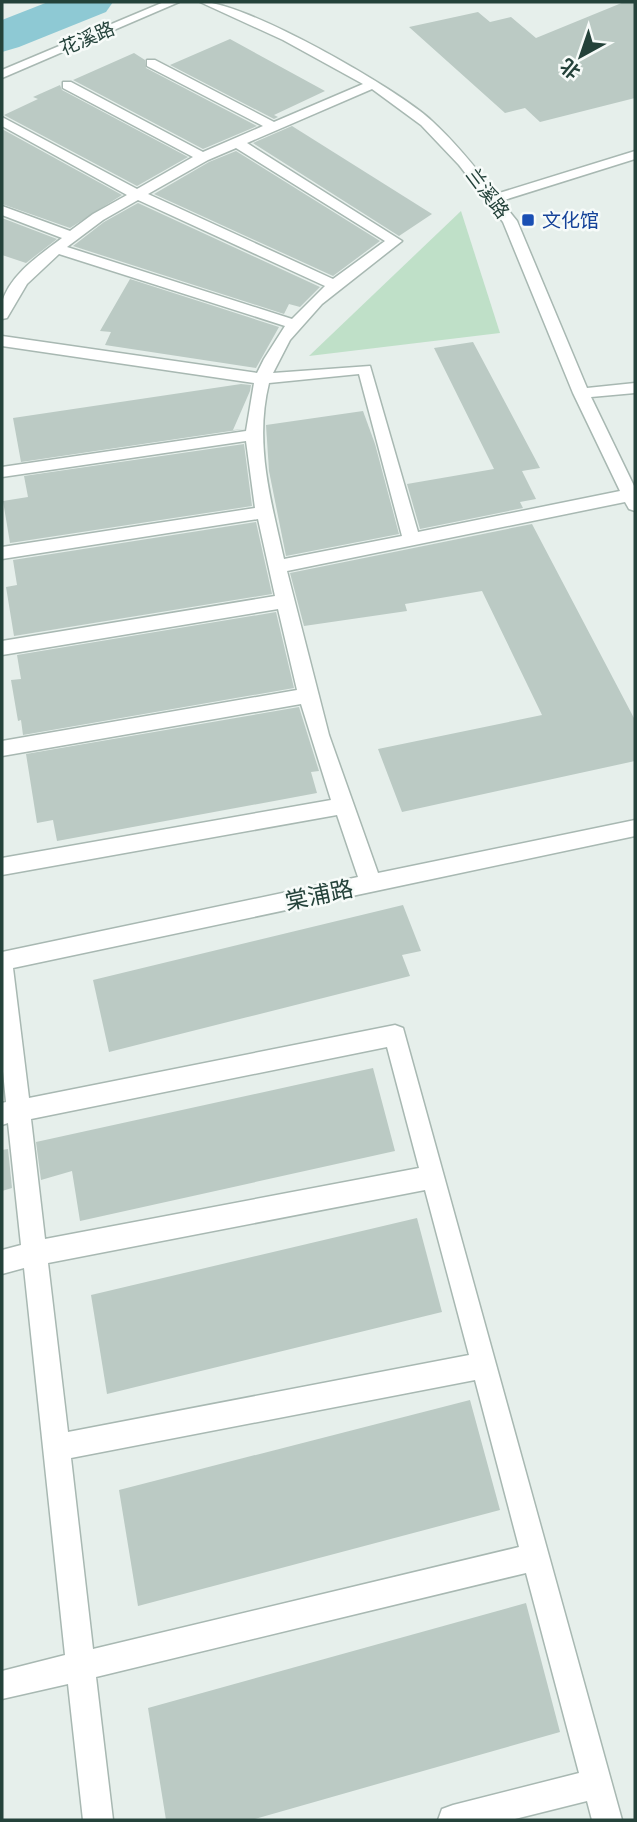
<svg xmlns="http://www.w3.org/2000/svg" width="637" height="1822" font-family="'Noto Sans','Noto Sans SC',sans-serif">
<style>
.green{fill:#bfe0c8}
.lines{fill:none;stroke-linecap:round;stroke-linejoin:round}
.river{fill:#8ec9d4;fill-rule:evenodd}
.building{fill:#bbcac4}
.minor-casing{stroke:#a8b8b2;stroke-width:3}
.minor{fill:#fff;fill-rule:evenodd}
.transit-dot{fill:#1a4fb4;stroke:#f7fbf9;stroke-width:2.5}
.labels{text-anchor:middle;stroke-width:5;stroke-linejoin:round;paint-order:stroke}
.far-street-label{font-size:19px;fill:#24423a;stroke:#f7fbf9}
.far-transit-label{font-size:19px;fill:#164399;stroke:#f7fbf9;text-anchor:start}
.street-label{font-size:23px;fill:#24423a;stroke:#f7fbf9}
</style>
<rect width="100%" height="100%" fill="#e6efeb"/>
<polygon class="green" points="461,211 500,333 309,356"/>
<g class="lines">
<polygon class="river" points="48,2 113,2 106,12 19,47 2,52 2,20"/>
</g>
<g class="building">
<polygon points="624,2 635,2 635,98 540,122 525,108 505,113 409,27 478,12 490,22 511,17 536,38"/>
<polygon points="230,39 325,91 274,115 278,117 274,119 170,65"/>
<polygon points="134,53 145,60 146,68 257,126 203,149 73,80"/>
<polygon points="60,85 62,90 188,157 137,186 4,115 38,99 33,97"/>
<polygon points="292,126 432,214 399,236 253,143"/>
<polygon points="2,129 122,195 70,228 2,204"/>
<polygon points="236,151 380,241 333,276 154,194 209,162"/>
<polygon points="138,203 320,287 300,307 289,304 284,314 73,246 104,222"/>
<polygon points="2,218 57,239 26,263 2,255"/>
<polygon points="130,279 279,327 256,368 105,345 111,332 100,331"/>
<polygon points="473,342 540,468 522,471 536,499 520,502 523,508 420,529 407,484 494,469 434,348"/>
<polygon points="241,384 251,385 250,391 233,430 244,429 21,462 13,418"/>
<polygon points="363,411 375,444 399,534 286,556 269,471 266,425"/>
<polygon points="244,444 252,506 10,543 3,501 28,497 24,476"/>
<polygon points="256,522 272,594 14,636 6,587 17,585 13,560"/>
<polygon points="532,524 635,720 635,761 402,812 378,749 542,715 482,591 405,604 407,611 304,626 290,573"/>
<polygon points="276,612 294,688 23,735 21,720 18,721 11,680 21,679 17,655"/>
<polygon points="299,707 319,771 311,772 317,793 57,841 53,820 37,823 26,754"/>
<polygon points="403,905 421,951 402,955 410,976 109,1052 93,980"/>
<polygon points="373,1068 395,1151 80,1221 72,1171 41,1180 36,1142"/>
<polygon points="8,1149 12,1188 2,1191 2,1150"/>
<polygon points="417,1218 442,1312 107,1394 91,1295"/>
<polygon points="470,1400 500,1510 138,1606 119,1490"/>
<polygon points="526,1603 560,1732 251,1820 166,1820 148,1708"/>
</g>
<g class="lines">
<defs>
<g id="minor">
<polygon points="164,2 179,2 2,78 2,70"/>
<path d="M200 2C243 0 398 89 432 121 456 143 476 168 496 194L635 151V159L501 201 517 221 587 388 635 383V393L591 397 635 488V511L629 509 625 502 287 571 329 735 378 873 635 820V836L13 968 29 1098 395 1025 403 1028 622 1820H592L587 1801 511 1820H438L442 1809 453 1805 579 1773 526 1573 96 1677 113 1820H83L68 1684 2 1699V1671L65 1655 24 1268 2 1274V1250L21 1245 8 1123 2 1125V1103L6 1102 2 1061V952L358 877 337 815 2 875V858L331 800 301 704 2 756V741L297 690 278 609 2 655V641L275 596 258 519 2 559V547L255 508 246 441 2 477V467L246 431 254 383 2 346V336L257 373 264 359 285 326 59 254 27 284 7 318 2 319C2 315 1 307 2 303 9 275 41 254 62 238L2 215V206L70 231 93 214 127 195 2 126V117L137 189 193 157 63 88V82H71L203 152 263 126 147 66V60H155L274 122 363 84 283 40ZM372 89 421 125 459 165 503 222 573 393 620 491 418 532 370 366 273 373 290 340 322 304 402 241 247 143ZM236 148 385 241 333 279 148 194 208 160ZM138 200 325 286 292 319 67 247 103 220ZM359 374 402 536 284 559C271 501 254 443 269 383ZM387 1047 419 1168 45 1239 31 1119ZM425 1190 469 1355 68 1432 48 1263ZM475 1380 519 1547 93 1649 71 1458Z"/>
</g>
</defs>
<use href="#minor" class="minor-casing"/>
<use href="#minor" class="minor"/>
</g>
<rect class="transit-dot" x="521" y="213" width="14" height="14" rx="3.5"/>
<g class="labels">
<g class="far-street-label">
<text transform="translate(87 38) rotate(-23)" y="7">花溪路</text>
<text transform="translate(488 193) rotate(53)" y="7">兰溪路</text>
</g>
<g class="far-transit-label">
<text x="542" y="227">文化馆</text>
</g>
<g class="street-label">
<text transform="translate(319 895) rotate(-12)" y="8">棠浦路</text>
</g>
</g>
<rect width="637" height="1822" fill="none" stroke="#24423a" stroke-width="7"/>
<g transform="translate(581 56) rotate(220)" stroke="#f7fbf9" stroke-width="5" paint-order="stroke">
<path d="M0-5L12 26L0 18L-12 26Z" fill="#24423a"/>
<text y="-10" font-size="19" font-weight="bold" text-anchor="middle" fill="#24423a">北</text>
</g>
</svg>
